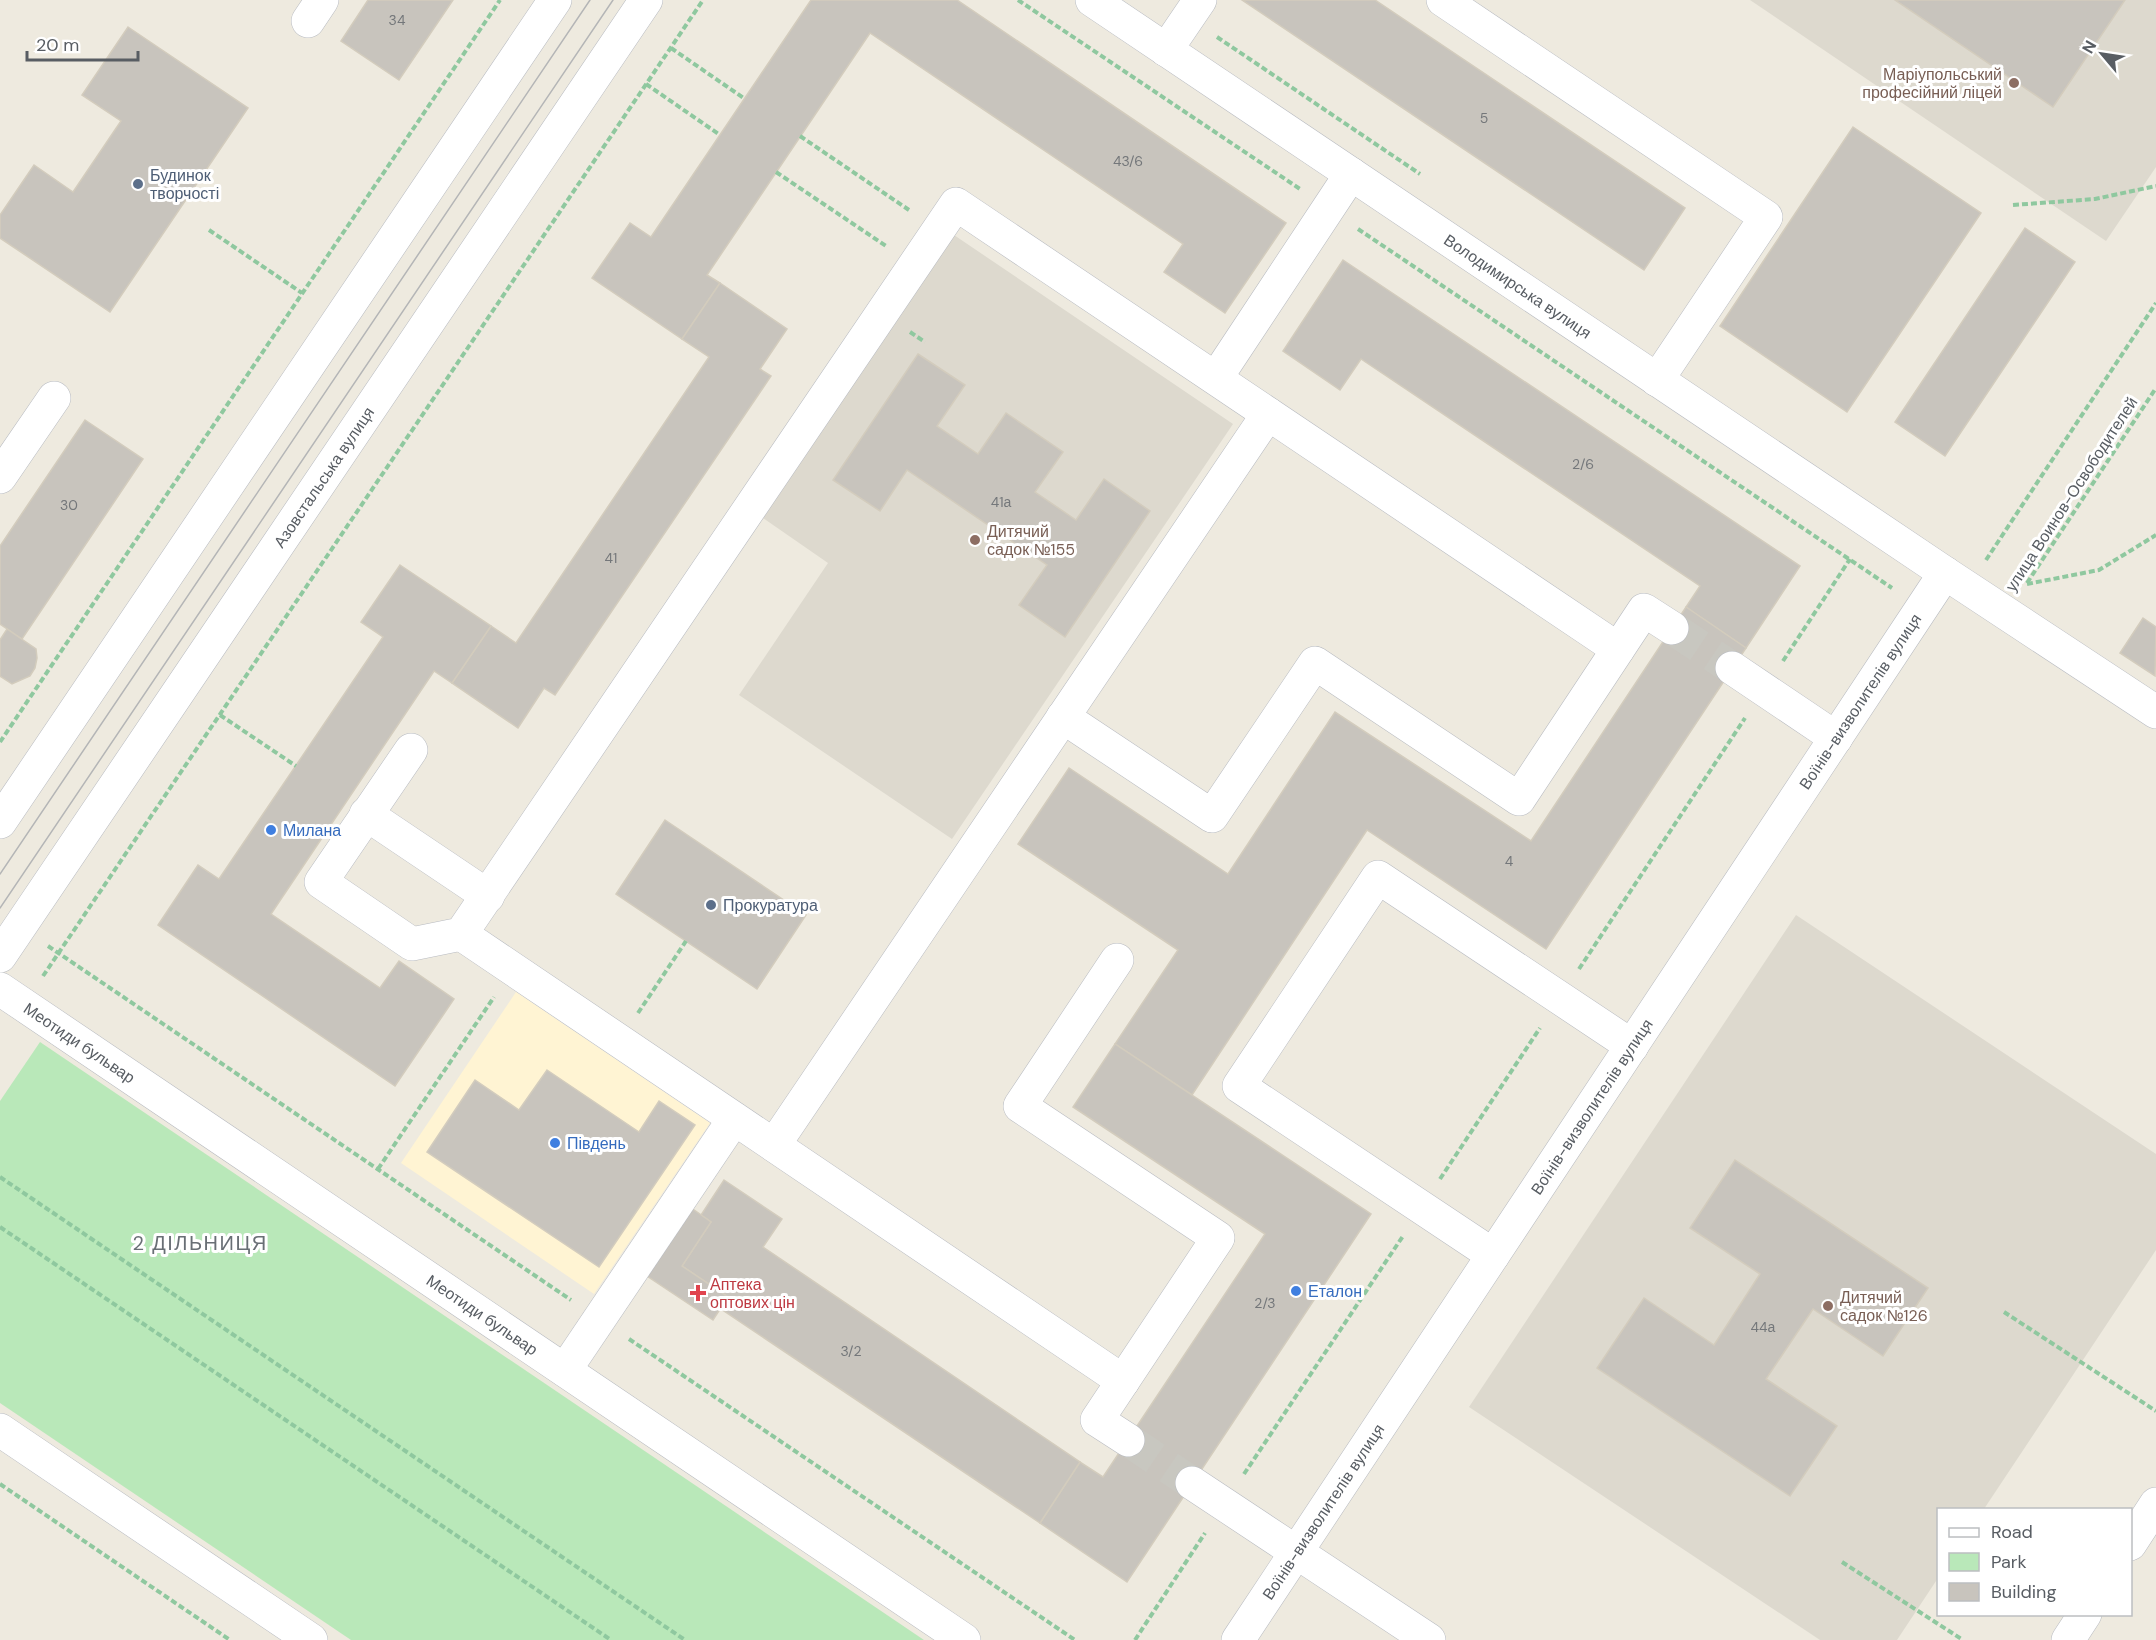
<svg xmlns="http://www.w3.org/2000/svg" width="2156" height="1640" font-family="'DM Sans',sans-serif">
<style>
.commercial{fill:#fff4d3}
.education{fill:#ddd9ce}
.green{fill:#b9e8b9}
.building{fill:#c8c4bd;stroke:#d3ccbd;stroke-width:1.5}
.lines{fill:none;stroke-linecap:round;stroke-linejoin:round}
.minor-tunnel{stroke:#c8c7c0;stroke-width:33;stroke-dasharray:33 16;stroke-linecap:butt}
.minor-casing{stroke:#b8bbc1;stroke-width:34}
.path{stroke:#8fc89f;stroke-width:4;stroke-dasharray:6 3;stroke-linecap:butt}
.minor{stroke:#fff;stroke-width:33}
.tram{stroke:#b4b5b6;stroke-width:1.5}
.education-dot{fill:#8d6e63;stroke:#fff;stroke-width:2}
.service-dot{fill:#5c6f8a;stroke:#fff;stroke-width:2}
.shop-dot{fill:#3f7fe0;stroke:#fff;stroke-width:2}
.health-dot{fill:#e0444e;stroke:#fff;stroke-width:2}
.labels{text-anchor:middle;stroke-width:6;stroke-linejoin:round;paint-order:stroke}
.number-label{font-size:14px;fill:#74777a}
.education-label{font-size:16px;fill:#785e54;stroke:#fff;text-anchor:start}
.service-label{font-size:16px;fill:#4e5e75;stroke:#fff;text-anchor:start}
.street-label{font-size:16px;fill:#585d63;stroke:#fff}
.shop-label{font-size:16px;fill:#366cbe;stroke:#fff;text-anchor:start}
.health-label{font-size:16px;fill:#be3a42;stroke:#fff;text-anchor:start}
.quarter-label{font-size:20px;letter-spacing:1.5px;fill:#696f75;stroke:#fff}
</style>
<rect width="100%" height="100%" fill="#eeeadf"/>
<polygon class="commercial" points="516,992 710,1123 594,1294 401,1163"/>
<g class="education">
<polygon points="1750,0 2156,0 2156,167 2106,241"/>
<polygon points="954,235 1233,424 952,839 739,695 828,563 763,518"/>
<polygon points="1796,915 2156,1154 2156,1250 1984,1509 1938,1510 1938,1578 1897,1640 1820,1640 1469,1407"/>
</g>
<polygon class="green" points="40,1042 924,1640 351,1640 0,1403 0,1101"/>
<g class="building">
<polygon points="368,0 453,0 399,80 341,41"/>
<polygon points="811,0 957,0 1286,223 1225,313 1164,272 1183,244 870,33 707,275 720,283 682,339 592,278 630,223 651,237"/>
<polygon points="1242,0 1375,0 1685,208 1644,270"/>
<polygon points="1895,0 2125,0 2053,107"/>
<polygon points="128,27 248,108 110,312 0,238 0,215 34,165 73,192 121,121 82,95"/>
<polygon points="1853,127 1981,213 1847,412 1720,326"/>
<polygon points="2025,228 2075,262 1945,456 1895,422"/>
<polygon points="1343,260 1800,566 1746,648 1686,607 1700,586 1361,359 1340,390 1283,351"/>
<polygon points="720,283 787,329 760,369 771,376 555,695 544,688 518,728 452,683 491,626 516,643 709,357 682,339"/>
<polygon points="918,354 965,385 937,426 978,454 1006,413 1063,452 1035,492 1076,520 1104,479 1150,511 1065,637 1019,605 1047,565 907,470 880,511 833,480"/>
<polygon points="85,420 143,459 22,639 0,624 0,546"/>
<polygon points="400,565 491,626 452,683 434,671 271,914 380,988 399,961 454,999 395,1086 158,925 198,865 219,879 383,637 361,622"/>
<polygon points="1686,607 1746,648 1546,949 1367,830 1192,1095 1115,1044 1178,950 1018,844 1069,768 1228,874 1335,712 1531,841"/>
<polygon points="2143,618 2156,627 2155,676 2120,653"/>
<polygon points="7,629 36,649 37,658 35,668 30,676 12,684 0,676 0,640"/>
<polygon points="665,820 806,915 757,989 616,894"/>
<polygon points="1115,1044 1371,1214 1127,1582 1040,1523 1080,1462 1103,1477 1265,1234 1073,1107"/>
<polygon points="547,1070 639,1132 659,1101 695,1125 599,1267 427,1152 475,1080 519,1110"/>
<polygon points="1735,1160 1928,1288 1883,1356 1813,1309 1766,1379 1837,1426 1790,1496 1597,1368 1644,1298 1714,1345 1760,1274 1690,1228"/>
<polygon points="724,1180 782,1219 763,1247 1080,1462 1040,1523 721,1309 728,1297 682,1266 711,1222 701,1215"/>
<polygon points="690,1207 711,1222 682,1266 728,1297 713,1320 644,1274"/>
</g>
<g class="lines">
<g class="minor-tunnel">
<polyline points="1672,628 1732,668"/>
<polyline points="1128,1440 1192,1483"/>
</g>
<defs>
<g id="minor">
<path id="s1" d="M1092 0 1945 573 2156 712"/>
<polyline points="1443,0 1766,217 1657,380"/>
<polyline points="308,21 322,0"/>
<polyline points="1166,50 1200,0"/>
<polyline points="1216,378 1351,174"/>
<polyline points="0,477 54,398"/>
<polyline points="1732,668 1836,738"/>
<polyline points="1063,717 1212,816 1315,663 1519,799 1644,610 1672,628"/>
<polyline points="411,750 321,882 412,944 461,934 956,204 1618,649"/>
<polyline points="366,814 488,896"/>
<polyline points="0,822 555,0"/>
<polyline points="461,934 1123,1381"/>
<path id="s2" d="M0 956 646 0"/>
<polyline points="1117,960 1020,1106 1218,1238 1097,1420 1128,1440"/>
<path id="s3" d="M0 989 964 1640"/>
<polyline points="774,1145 1268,414"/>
<polyline points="1493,1255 1239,1086 1378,877 1632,1046"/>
<polyline points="565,1370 734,1119"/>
<polyline points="0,1430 311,1640"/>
<polyline points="1192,1483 1429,1640"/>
<polyline points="2130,1544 2156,1504"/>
<path id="s4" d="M1238 1640 1945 573"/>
<polyline points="2068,1640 2085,1614"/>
</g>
</defs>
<use href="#minor" class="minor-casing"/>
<g class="path">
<polyline points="1018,0 1300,189"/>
<polyline points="1217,37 1420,174"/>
<polyline points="671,48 745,99"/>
<polyline points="646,84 720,135"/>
<polyline points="800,136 909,210"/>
<polyline points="776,172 886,246"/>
<polyline points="2013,205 2095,199 2156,186"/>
<polyline points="1358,229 1892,588"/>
<polyline points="209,230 302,293"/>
<polyline points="910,332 925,342"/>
<polyline points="1986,560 2156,303"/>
<polyline points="2027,583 2156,388"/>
<polyline points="2027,584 2099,570 2156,535"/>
<polyline points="1783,661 1850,559"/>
<polyline points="220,715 296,766"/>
<polyline points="0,742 500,0"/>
<polyline points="48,946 571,1300"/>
<polyline points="1579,969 1745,718"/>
<polyline points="43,976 703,0"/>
<polyline points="638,1013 686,941"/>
<polyline points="378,1169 494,997"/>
<polyline points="0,1177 685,1640"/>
<polyline points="1440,1179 1540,1028"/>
<polyline points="0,1227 611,1640"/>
<polyline points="2004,1312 2156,1411"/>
<polyline points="629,1339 1075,1640"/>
<polyline points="1244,1474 1403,1236"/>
<polyline points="0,1484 230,1640"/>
<polyline points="1842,1562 1963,1640"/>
<polyline points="1135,1640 1205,1533"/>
</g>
<use href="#minor" class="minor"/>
<g class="tram">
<polyline points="0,874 590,0"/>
<polyline points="0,908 613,0"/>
</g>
</g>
<g class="education-dot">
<circle cx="2014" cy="83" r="6"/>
<circle cx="975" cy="540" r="6"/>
<circle cx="1828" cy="1306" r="6"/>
</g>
<g class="service-dot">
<circle cx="138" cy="184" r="6"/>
<circle cx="711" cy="905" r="6"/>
</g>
<g class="shop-dot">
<circle cx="271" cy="830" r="6"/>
<circle cx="555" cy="1143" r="6"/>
<circle cx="1296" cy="1291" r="6"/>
</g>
<path class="health-dot" d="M695 1284h6v6h6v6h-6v6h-6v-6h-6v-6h6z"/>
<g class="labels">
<g class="number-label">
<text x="397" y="25">34</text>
<text x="1484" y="123">5</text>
<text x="1128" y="166">43/6</text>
<text x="1583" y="469">2/6</text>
<text x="1001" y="507">41а</text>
<text x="69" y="510">30</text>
<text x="611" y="563">41</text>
<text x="1509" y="866">4</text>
<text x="1265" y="1308">2/3</text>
<text x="1763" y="1332">44а</text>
<text x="851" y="1356">3/2</text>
</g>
<g class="education-label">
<text x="2002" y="80" text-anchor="end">Маріупольський<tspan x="2002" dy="18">професійний ліцей</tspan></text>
<text x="987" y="537">Дитячий<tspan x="987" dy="18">садок №155</tspan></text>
<text x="1840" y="1303">Дитячий<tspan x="1840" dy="18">садок №126</tspan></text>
</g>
<g class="service-label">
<text x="150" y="181">Будинок<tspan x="150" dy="18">творчості</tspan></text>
<text x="723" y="911">Прокуратура</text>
</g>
<g class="street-label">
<text dy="6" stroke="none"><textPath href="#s1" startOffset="513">Володимирська вулиця</textPath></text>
<text dy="6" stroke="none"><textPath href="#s2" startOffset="578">Азовстальська вулиця</textPath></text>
<text transform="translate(2071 494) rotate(-57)" y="6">улица Воинов-Освободителей</text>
<text dy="6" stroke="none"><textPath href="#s4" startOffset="1126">Воїнів-визволителів вулиця</textPath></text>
<text dy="6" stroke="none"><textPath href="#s3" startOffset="96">Меотиди бульвар</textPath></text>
<text dy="6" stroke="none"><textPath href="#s4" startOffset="640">Воїнів-визволителів вулиця</textPath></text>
<text dy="6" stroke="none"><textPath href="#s3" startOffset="582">Меотиди бульвар</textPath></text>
<text dy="6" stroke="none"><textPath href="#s4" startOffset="154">Воїнів-визволителів вулиця</textPath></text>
</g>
<g class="shop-label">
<text x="283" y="836">Милана</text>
<text x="567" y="1149">Південь</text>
<text x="1308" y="1297">Еталон</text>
</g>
<g class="health-label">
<text x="710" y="1290">Аптека<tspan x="710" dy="18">оптових цін</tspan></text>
</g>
<g class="quarter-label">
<text x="200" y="1250">2 ДІЛЬНИЦЯ</text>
</g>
</g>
<rect x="1937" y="1508" width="195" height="108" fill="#ffffff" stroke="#bcbec1" stroke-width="1.5"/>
<rect x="1949" y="1528" width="30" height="9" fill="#ffffff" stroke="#bcbec1" stroke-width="1.5"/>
<text x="1991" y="1538" font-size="18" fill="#585d63">Road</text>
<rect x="1949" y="1553" width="30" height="18" fill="#b9e8b9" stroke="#bcbec1" stroke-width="1.5"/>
<text x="1991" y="1568" font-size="18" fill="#585d63">Park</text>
<rect x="1949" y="1583" width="30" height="18" fill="#c8c4bd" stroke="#bcbec1" stroke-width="1.5"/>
<text x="1991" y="1598" font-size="18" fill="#585d63">Building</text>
<g transform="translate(2102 54) rotate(299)" stroke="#ffffff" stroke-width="4.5" paint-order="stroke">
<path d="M0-4.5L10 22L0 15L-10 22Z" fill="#585d63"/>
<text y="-9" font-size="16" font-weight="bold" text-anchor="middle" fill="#585d63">N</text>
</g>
<path d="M27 51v9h111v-9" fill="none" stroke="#585d63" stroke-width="3"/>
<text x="36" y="51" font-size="18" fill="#585d63" stroke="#ffffff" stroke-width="4.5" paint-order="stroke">20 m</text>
</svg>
